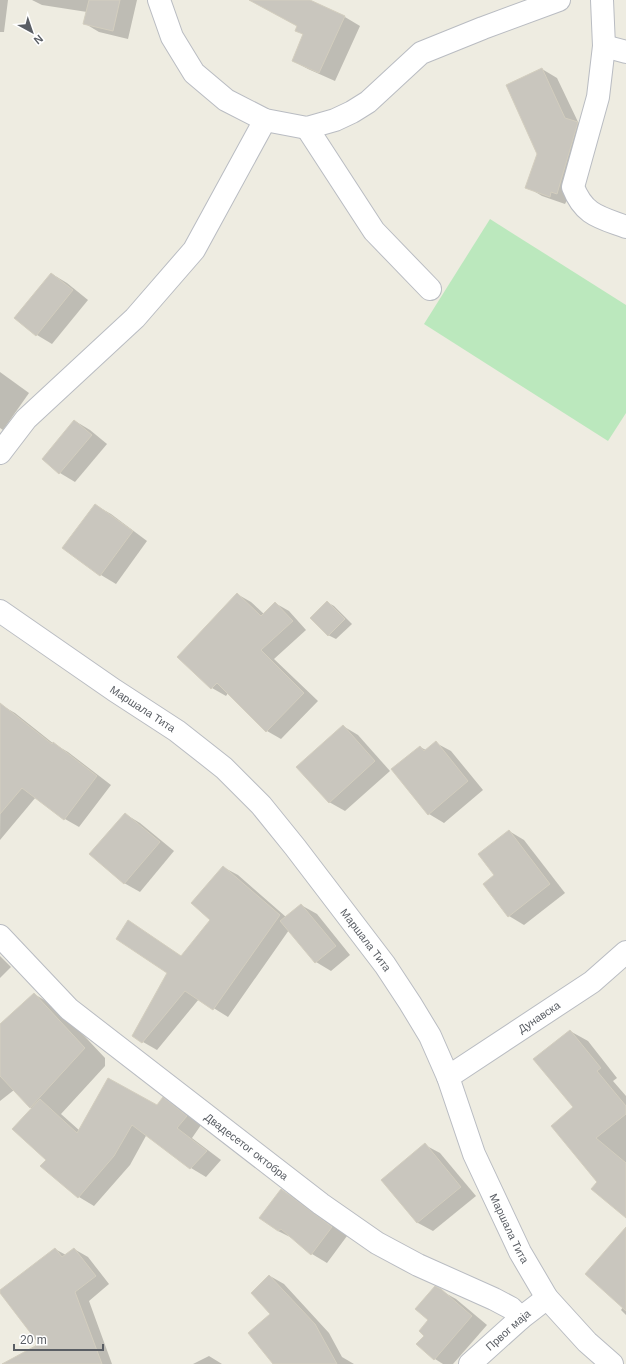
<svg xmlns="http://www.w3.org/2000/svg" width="626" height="1364" font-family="Arial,sans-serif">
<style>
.green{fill:#bbe8bd}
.shadow{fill:#0003}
.building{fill:#c9c6be;stroke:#d3cebf}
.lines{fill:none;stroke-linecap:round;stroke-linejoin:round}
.minor-casing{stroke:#b9bcc2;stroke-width:24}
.minor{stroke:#fff;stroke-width:22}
.labels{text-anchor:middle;stroke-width:4;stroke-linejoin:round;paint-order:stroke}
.street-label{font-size:11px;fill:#5a5e64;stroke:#fff}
</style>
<rect width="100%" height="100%" fill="#eeece1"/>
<polygon class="green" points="490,219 626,305 626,413 608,441 424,324"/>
<g class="shadow">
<polygon points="0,0 8,0 4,32 0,32"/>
<polygon points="32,0 137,0 128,39 99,32 84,23 87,12 42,5"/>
<polygon points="250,0 310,1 345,17 360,26 335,81 308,69 293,61 304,35 296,30 298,26"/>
<polygon points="542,69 557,78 579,124 593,132 572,202 567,200 565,204 542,196 527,187 539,154"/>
<polygon points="52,274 67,283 88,300 52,344 37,335 15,318"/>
<polygon points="0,372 29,393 3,430 0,428"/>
<polygon points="75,421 90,430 107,444 75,482 60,473 43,459"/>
<polygon points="95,505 111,514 147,541 116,584 101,575 64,548"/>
<polygon points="237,594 251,602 264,614 275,603 289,611 306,630 274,659 318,701 281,739 267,731 228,693 226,696 212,688 178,657"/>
<polygon points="327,602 334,606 352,624 336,639 328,635"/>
<polygon points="1,705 15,713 54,744 68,752 111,785 79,827 65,819 36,797 0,840"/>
<polygon points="343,726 358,735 390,771 345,811 329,802"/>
<polygon points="436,743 451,751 483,790 444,823 429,814 420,747 426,750"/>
<polygon points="125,814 140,823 174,851 140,892 124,883"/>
<polygon points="509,831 524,840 565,893 524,925 509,916 496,876"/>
<polygon points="223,867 238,875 286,917 301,905 317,914 350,955 331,971 316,962 289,930 228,1017 199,999 157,1050 143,1042 168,973 128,922 182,957 212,920"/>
<polygon points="0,956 11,967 0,978"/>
<polygon points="34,994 58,1008 105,1058 105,1066 61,1114 80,1131 157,1106 163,1099 178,1107 201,1125 192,1138 221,1160 206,1177 191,1168 147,1134 130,1165 94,1206 79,1197 41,1166 47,1160 32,1109 14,1090 0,1101 0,1025"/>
<polygon points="570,1031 588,1041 617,1078 613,1081 626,1096 626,1217 599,1182 574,1108"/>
<polygon points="425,1145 440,1153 476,1196 433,1231 418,1223 382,1180"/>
<polygon points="281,1190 297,1199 347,1236 327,1263 312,1254 294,1239 278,1231"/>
<polygon points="626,1229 626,1315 621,1310 623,1307"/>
<polygon points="55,1249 66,1255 74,1249 88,1257 109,1284 89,1301 112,1364 5,1364 40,1345 0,1292"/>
<polygon points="270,1276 284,1284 329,1333 342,1357 354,1364 275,1364"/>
<polygon points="440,1290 456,1299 487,1325 453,1364 443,1364 435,1359 426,1335 429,1320"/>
<polygon points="209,1356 222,1364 193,1364"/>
</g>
<g class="building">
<polygon points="89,0 120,0 113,31 83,24"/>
<polygon points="249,0 310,0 345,16 319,73 292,61 303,34 295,31 297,26"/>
<polygon points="542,68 565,118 578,122 557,194 551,192 550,197 525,188 537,154 506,85"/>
<polygon points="51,273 73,290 36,336 14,318"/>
<polygon points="74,420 92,435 59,474 42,459"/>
<polygon points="95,504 133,531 100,576 62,548"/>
<polygon points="237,593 261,616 275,602 293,621 261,650 304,693 266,732 217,683 211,689 177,657"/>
<polygon points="327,601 345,619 328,636 310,618"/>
<polygon points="0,703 52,744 53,742 97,776 64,820 22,788 0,814"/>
<polygon points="343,725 375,761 329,803 296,767"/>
<polygon points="436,741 468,781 428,815 391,769 420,746 424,751"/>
<polygon points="125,813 160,842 124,884 89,854"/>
<polygon points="509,830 550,884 508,917 483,884 494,875 478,854"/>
<polygon points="223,866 280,915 213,1010 185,991 142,1043 132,1036 167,973 116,939 128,920 181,956 210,920 191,903"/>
<polygon points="301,904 336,946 315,963 280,921"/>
<polygon points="34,993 85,1048 30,1108 0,1076 0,1024"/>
<polygon points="570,1030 601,1068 597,1071 626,1106 626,1114 596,1138 626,1163 626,1218 591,1189 597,1182 551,1126 573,1107 533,1059"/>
<polygon points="108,1078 157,1105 163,1097 187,1116 177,1128 207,1151 190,1169 132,1125 114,1156 78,1198 40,1166 46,1160 12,1129 40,1099 77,1133"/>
<polygon points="425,1143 461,1187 417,1223 381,1180"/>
<polygon points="281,1189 332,1227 311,1255 281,1229 278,1231 259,1218"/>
<polygon points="626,1227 626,1311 585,1274"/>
<polygon points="55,1248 62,1257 74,1248 96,1276 75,1292 102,1364 2,1364 39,1344 0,1293 0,1290"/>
<polygon points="269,1275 315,1324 337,1364 273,1364 248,1333 270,1314 251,1293"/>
<polygon points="435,1286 441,1289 472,1316 434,1360 416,1344 424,1336 419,1331 428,1320 415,1309"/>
</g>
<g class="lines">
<defs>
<g id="minor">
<polyline points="159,0 172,37 194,73 226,100 265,120 307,128 335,120 352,112 368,102 421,53 483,28 559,0"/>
<path d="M602 0 604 46 598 97 573 187C584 215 599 217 626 227"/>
<polyline points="604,46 626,52"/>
<polyline points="307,128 374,231 430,289"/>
<polyline points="0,453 26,419 135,318 194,250 265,120"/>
<path id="s1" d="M0 611 114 690 177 731 224 768 261 805 295 847 385 965 410 1003 430 1036 448 1077 474 1154 520 1252 547 1298 587 1342 612 1364"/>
<path id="s2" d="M0 936 69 1009 321 1204 377 1243 418 1265 494 1299 511 1308 521 1318"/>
<path id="s3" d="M448 1077 592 982 626 952"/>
<path id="s4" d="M470 1364 521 1318 547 1298"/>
</g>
</defs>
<use href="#minor" class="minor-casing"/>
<use href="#minor" class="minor"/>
</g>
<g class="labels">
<g class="street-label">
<text dy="4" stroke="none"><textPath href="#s1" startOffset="173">Маршала Тита</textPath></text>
<text dy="4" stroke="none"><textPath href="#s1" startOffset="497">Маршала Тита</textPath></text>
<text dy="4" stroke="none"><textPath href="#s3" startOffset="109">Дунавска</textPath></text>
<text dy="4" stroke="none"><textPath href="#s2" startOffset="325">Двадесетог октобра</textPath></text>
<text dy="4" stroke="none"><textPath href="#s1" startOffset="821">Маршала Тита</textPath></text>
<text dy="4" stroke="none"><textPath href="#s4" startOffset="51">Првог маја</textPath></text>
</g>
</g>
<g transform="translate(32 32) rotate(140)" stroke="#ffffff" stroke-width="3" paint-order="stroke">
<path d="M0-3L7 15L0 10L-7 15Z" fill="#5a5e64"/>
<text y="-6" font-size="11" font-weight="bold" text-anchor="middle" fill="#5a5e64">N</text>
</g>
<path d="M14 1344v6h89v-6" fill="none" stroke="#5a5e64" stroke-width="2"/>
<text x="20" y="1344" font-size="12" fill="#5a5e64" stroke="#ffffff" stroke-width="3" paint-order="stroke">20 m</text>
</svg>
